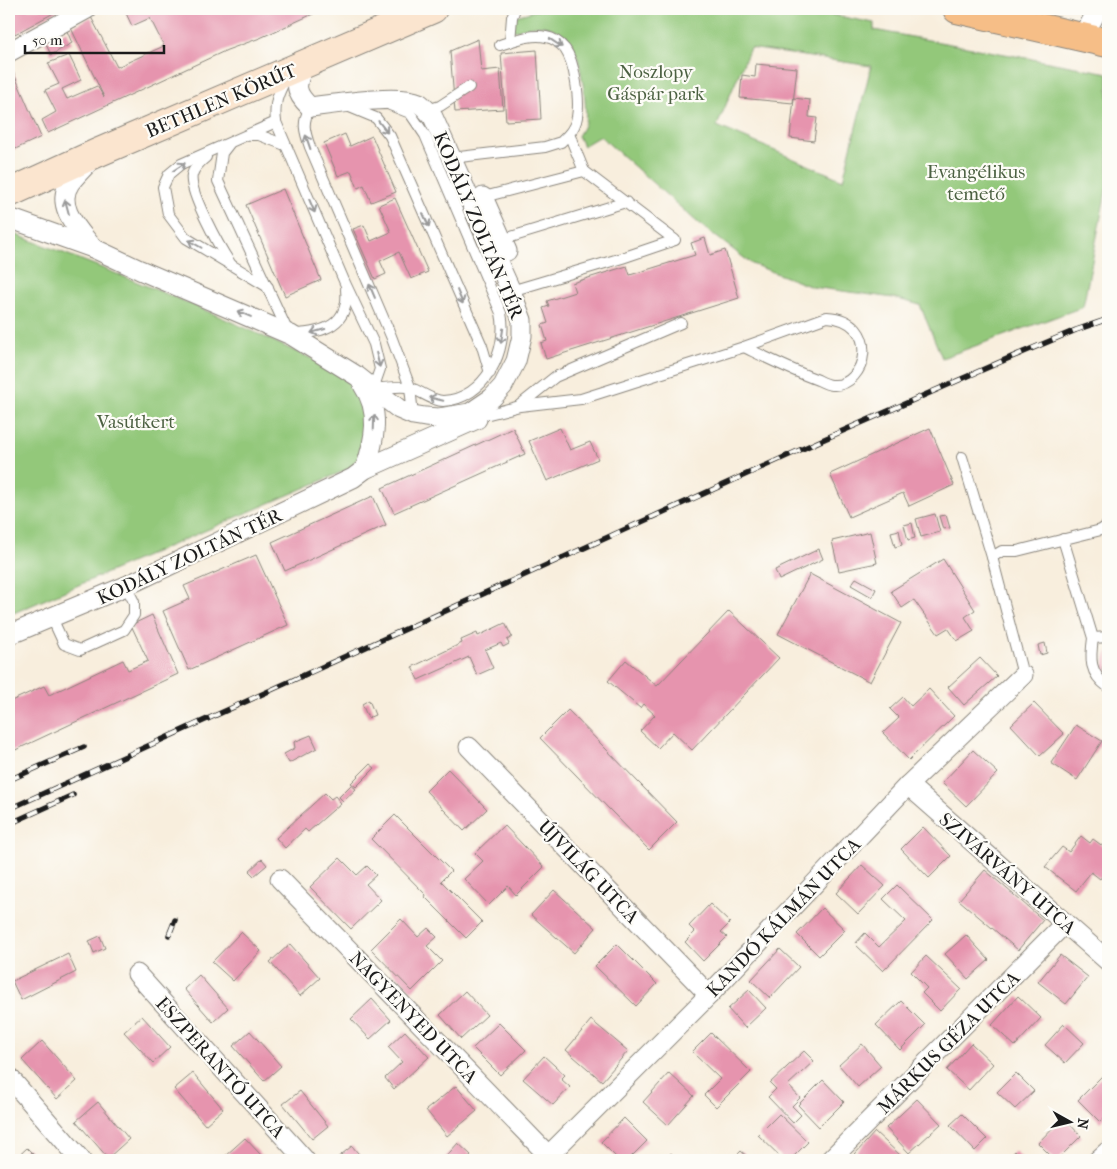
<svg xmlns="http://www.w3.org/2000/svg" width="1117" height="1169" font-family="'IM FELL French Canon',serif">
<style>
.green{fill:#93c87a;stroke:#58724b;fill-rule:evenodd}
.building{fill:#e694ae}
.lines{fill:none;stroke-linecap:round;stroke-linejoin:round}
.lane-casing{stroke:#8a857c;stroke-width:12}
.street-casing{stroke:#8a857c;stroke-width:21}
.secondary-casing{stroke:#8a857c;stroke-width:30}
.primary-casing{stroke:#8a857c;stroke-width:30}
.lane{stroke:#fff;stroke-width:10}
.street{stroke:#fff;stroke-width:19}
.secondary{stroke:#fbe5cf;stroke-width:28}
.primary{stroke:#f6be87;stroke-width:28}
.rail-casing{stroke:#1c1c1c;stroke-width:5.5}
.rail{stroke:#fdfcf7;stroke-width:4;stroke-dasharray:11;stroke-linecap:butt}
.oneway{stroke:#999}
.labels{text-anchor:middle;stroke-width:4.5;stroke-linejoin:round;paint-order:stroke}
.park-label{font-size:19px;fill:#4c6142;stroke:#fdfcf7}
.street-label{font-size:19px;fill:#1c1c1c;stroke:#fdfcf7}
</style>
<rect width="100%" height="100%" fill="#fdfcf7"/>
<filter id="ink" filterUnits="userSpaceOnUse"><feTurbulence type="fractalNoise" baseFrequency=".02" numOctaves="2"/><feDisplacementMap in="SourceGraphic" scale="10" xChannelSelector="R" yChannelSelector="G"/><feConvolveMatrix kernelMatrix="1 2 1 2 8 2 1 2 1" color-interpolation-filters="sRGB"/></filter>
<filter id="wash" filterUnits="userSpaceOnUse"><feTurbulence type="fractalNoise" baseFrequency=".0096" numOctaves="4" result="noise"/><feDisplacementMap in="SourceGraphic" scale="20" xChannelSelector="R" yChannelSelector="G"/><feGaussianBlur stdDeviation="1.12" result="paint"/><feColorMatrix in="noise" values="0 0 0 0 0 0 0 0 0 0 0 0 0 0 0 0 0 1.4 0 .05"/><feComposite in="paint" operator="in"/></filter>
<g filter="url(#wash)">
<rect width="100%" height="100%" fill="#f8eedd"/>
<g class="green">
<path d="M541 9H802L874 23V30L1108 73V181L1083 307 942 358 920 305 894 298 812 287 752 264 697 222 600 136 583 146 578 136C580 132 584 127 585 122 588 107 580 54 571 42 565 35 557 30 548 27 536 23 522 29 510 32L512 17ZM750 48 871 66 843 180 717 126Z"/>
<path d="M9 232C103 268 197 304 288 348 311 359 348 371 362 393 366 400 367 436 364 445 362 453 355 461 351 468L9 615Z"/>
</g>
<g id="blocks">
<g class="building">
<polygon points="9,9 61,9 15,34 9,26"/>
<polygon points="124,9 324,9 260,38 227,50 48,133 42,120 56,112 45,90 59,84 48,63 69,55 81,80 62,89 67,99 97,86 104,97 71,28 91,17 117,67 164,46 150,18 132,26"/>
<polygon points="67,31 72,43 51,55 45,42"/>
<polygon points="478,39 481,71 500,69 503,109 455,112 450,51"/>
<polygon points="537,50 541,119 506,121 501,53"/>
<polygon points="9,62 41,137 9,152"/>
<polygon points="756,64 797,68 793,103 740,98 742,75 755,77"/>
<polygon points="794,98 810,100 809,117 817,118 814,141 790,138"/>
<polygon points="345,134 350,146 372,136 396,192 371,202 364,185 358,188 351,171 338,176 324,143"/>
<polygon points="283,189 321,280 285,296 246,205"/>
<polygon points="395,198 428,272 411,279 399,252 380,261 386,274 375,279 353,229 364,225 371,241 391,232 379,205"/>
<polygon points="705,238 710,255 725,250 739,298 546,359 541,343 547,341 542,325 548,323 543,308 549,306 547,301 575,292 572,283 627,266 630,275 695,255 691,243"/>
<polygon points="513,428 525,454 394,513 382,488"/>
<polygon points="560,428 570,450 590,442 598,459 547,481 529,441"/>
<polygon points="930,428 954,485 909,506 903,493 849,517 830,474"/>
<polygon points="373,496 386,525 285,571 272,542"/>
<polygon points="935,514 940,532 921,537 916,519"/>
<polygon points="946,515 950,528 943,529 939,516"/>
<polygon points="912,523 915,538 908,540 904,525"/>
<polygon points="899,530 902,545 895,547 891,532"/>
<polygon points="870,532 877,563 839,571 832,541"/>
<polygon points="819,549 823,559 779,580 775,570"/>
<polygon points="256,555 288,625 189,670 163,611 190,599 184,586"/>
<polygon points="943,559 975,610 965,617 974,631 957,641 948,628 938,634 914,600 902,608 891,591"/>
<polygon points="810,574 901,623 870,682 778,634"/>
<polygon points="856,578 876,589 872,597 851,585"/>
<polygon points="729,611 779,658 692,750 673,732 658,748 640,731 655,715 643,704 640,708 608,681 626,660 657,686"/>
<polygon points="152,615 178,674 9,753 9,702 44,686 49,695 123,660 128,670 148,661 131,625"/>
<polygon points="505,623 512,637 507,640 509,644 503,647 501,643 485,650 493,668 477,675 469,657 418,680 412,667 462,643 461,640 477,633 478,636"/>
<polygon points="1045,643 1047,653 1040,655 1038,645"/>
<polygon points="1108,651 1108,672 1102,670"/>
<polygon points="980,658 997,676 964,705 948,687"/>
<polygon points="929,689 954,716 909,760 883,733 899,718 890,709 903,697 911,706"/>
<polygon points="369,700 375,715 368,718 362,704"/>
<polygon points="1034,703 1064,734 1040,756 1011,725"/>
<polygon points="568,710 677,822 649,850 540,738"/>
<polygon points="1076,725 1102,741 1077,780 1051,763"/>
<polygon points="311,735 317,748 289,763 284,754 295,748 294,742"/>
<polygon points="973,750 998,773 966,806 942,783"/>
<polygon points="370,764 375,768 356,787 351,783"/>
<polygon points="448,769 487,809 464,831 426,791"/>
<polygon points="351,785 356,789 343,801 339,797"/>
<polygon points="325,793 331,799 335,796 341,803 308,832 305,829 285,848 276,838"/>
<polygon points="395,815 451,871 441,881 482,922 466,938 425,897 426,895 371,839"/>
<polygon points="504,825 544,867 516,895 508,886 489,905 464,879 483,861 475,853"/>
<polygon points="923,827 951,856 929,878 901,849"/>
<polygon points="1081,836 1090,843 1093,839 1108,850 1104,854 1108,857 1108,869 1100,879 1091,872 1076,891 1045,867 1062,847 1069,852"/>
<polygon points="340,858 357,875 367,866 376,875 366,884 381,900 351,929 310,887"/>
<polygon points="262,859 267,865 254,876 249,871"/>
<polygon points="862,865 885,886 858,914 836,893"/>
<polygon points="985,870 1043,920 1018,950 959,900"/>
<polygon points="897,885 933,920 883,971 855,944 865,933 879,947 906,921 883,899"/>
<polygon points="554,890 596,928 574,953 531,915"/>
<polygon points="710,904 730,923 721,932 727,937 703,961 685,942 695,932 689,926"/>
<polygon points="822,908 845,930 819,956 797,934"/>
<polygon points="401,919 418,937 428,928 437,937 427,946 442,961 412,991 371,949"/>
<polygon points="241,932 261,951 233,981 212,962"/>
<polygon points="966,935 989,960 968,979 945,954"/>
<polygon points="100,936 105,948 94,953 89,941"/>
<polygon points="290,944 320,978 300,996 270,962"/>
<polygon points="617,944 657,984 636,1006 595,966"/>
<polygon points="780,949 799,967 770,998 751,980"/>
<polygon points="68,954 76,972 21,1000 12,981"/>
<polygon points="1060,955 1088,977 1066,1004 1038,982"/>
<polygon points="926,956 961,989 940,1011 922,993 927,988 911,972"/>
<polygon points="199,975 228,1008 213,1022 184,989"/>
<polygon points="749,990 766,1008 745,1028 728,1009"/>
<polygon points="465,991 487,1015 461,1039 440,1015"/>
<polygon points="1018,996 1041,1018 1015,1046 992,1025"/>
<polygon points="372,999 391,1020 370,1039 351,1019"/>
<polygon points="901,1001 925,1025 900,1050 876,1025"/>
<polygon points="142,1016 170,1047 153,1063 124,1032"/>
<polygon points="591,1020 628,1051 602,1081 566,1050"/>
<polygon points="499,1023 526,1050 500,1075 473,1048"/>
<polygon points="1064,1024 1084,1043 1065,1063 1045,1045"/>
<polygon points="250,1031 281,1066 264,1081 233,1046"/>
<polygon points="405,1031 429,1057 394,1089 385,1078 402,1062 388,1047"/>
<polygon points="711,1033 751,1072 716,1107 704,1095 720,1079 692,1052"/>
<polygon points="42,1041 77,1081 57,1099 22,1060"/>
<polygon points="971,1043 993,1064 969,1090 947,1070"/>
<polygon points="862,1044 881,1066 858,1087 839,1065"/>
<polygon points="804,1051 814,1061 788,1085 800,1098 792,1106 801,1115 793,1123 768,1097 776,1089 770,1083"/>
<polygon points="544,1056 565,1075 561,1079 570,1087 553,1105 523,1079"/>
<polygon points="1107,1071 1108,1072 1108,1114 1100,1122 1078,1100"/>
<polygon points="193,1073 223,1109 205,1125 174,1089"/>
<polygon points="669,1073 694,1096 668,1125 643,1102"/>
<polygon points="1016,1073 1034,1091 1015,1109 997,1092"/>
<polygon points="823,1080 844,1102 819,1127 798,1105"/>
<polygon points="456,1086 477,1111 447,1136 426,1110"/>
<polygon points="300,1091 328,1126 312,1139 283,1104"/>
<polygon points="917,1099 941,1124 909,1153 886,1128"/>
<polygon points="98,1102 129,1139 108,1158 76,1121"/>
<polygon points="779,1114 808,1142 790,1160 784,1160 758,1135"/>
<polygon points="962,1114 987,1139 975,1151 950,1125"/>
<polygon points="1063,1117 1081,1136 1057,1160 1055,1160 1038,1143"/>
<polygon points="624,1118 647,1141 628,1160 619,1160 601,1142"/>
<polygon points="875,1132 900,1155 895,1160 862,1160 855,1154"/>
<polygon points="245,1138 260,1154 266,1160 228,1160 225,1156"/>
<polygon points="458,1143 471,1155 466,1160 443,1160"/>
<polygon points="352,1146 364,1160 337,1160 336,1159"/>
<polygon points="27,1148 39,1160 14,1160"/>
<polygon points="741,1151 751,1160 732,1160"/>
<polygon points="1015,1151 1024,1160 1006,1160"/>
<polygon points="671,1153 678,1160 664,1160"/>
<polygon points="700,1155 705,1160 695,1160"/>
</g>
</g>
</g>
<g filter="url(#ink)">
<use href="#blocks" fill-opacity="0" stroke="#8a857c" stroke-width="1"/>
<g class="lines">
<defs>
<g id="lane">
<polyline points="510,42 512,17 515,9"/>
<path d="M500 45C513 41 532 33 546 37 553 38 560 43 565 49 575 63 580 100 577 117 576 124 573 129 569 134L584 171"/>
<path d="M286 79C277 95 274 104 276 122L345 283 374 344 380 369 373 389C383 388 403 385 411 388 422 392 432 401 443 401 485 399 509 350 501 313L425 135 410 113 390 105"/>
<polyline points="347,106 376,118 390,136 482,346 490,373"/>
<path d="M310 107C302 123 304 130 310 147L391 336 410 387 413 415"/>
<polyline points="427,110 440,106 469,87"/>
<polyline points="251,135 259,135 285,145"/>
<polyline points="229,144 222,153 218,181 288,332"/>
<path d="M206 157C201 161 194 167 192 175 188 191 220 248 230 263"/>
<polyline points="451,158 545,147 561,142 569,134"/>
<polyline points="480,198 584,171 675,240 622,258 511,291"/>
<polyline points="498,241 626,202"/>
<polyline points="268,287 186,238 168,214 163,187 169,174 181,164 276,122"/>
<path d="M827 317C882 320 867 388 832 385 828 385 822 382 818 380 793 371 769 359 744 347Z"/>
<path d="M294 334C323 333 350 325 346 289"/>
<polyline points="520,405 555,377 681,323"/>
<polyline points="474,413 489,414 520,406 581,399 744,347"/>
<polyline points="962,457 992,557 1023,675"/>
<polyline points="1063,539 1093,638 1108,637"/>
<polyline points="992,557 1002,551 1017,551 1101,530 1108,525"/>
<polyline points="52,618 64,644 80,650 124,630 134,615 134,602 126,586"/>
<path d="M1093 638C1090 659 1089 673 1108 687"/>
</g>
<g id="street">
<polyline points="1083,37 1098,9"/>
<polyline points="9,52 87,9"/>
<path d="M91 160C84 167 76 175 70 183 54 206 79 230 93 248"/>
<polyline points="483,197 507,251"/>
<path d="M9 218 93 248 140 270 291 335 357 376 399 409 413 415 425 417 439 418 470 413 492 398 503 386 516 361 522 336V320L511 291 433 117C429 113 424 106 419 103 398 94 335 104 310 107 293 91 296 85 304 64"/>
<path d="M363 385C381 411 375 440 365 469"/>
<polyline points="9,635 126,586 353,478 365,469 477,419"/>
<polyline points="469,747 709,995"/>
<polyline points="908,785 1108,961"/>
<polyline points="280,879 548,1155"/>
<polyline points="137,974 305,1160"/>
<polyline points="9,1077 81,1160"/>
<polyline points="544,1160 709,995 908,785 1023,675"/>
<polyline points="830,1160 1065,923"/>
<polyline points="1098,1160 1108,1151"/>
</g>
<polyline id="secondary" points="9,193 97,153 433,9"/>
<polyline id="primary" points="957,9 1108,43"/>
</defs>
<use href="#lane" class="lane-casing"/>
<use href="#street" class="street-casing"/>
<use href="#secondary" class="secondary-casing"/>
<use href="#primary" class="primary-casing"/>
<use href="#lane" class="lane"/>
<use href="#street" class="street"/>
<use href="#secondary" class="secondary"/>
<use href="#primary" class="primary"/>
<defs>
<g id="rail">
<polyline points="9,780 84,747"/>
<polyline points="9,809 822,440 1007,359 1076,330 1108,319"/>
<polyline points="9,824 73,795"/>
<polyline points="169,935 175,920"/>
</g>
</defs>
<use href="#rail" class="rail-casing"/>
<use href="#rail" class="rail"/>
</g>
<defs><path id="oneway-shaft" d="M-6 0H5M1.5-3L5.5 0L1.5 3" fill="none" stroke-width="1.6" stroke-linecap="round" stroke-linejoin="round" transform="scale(1.25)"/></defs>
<g class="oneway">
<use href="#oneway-shaft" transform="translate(556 43) rotate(34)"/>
<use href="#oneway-shaft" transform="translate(383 127) rotate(52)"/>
<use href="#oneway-shaft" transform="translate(308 142) rotate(-109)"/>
<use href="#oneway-shaft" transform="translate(179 167) rotate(-34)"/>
<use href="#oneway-shaft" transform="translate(312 206) rotate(67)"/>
<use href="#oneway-shaft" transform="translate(67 207) rotate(-105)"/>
<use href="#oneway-shaft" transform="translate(426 220) rotate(66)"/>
<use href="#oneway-shaft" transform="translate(195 244) rotate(-150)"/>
<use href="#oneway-shaft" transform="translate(372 291) rotate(-113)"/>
<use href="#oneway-shaft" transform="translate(460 297) rotate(67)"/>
<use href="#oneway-shaft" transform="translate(244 314) rotate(-157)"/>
<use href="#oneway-shaft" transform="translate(318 331) rotate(165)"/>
<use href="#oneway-shaft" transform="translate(502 336) rotate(99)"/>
<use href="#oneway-shaft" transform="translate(378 360) rotate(76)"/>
<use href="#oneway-shaft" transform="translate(436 399) rotate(-167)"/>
<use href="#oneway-shaft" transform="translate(374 422) rotate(-88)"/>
</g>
</g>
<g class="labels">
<g class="park-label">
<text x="656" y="78">Noszlopy<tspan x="656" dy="22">Gáspár park</tspan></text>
<text x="976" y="178">Evangélikus<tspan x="976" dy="22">temető</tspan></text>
<text x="136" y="428">Vasútkert</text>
</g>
<g class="street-label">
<text transform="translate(221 100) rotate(-23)" y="7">BETHLEN KÖRÚT</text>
<text transform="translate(479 225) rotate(67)" y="7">KODÁLY ZOLTÁN TÉR</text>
<text transform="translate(189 556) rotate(-25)" y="7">KODÁLY ZOLTÁN TÉR</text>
<text transform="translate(589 871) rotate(46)" y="7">ÚJVILÁG UTCA</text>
<text transform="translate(1008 873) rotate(41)" y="7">SZIVÁRVÁNY UTCA</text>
<text transform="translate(783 917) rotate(-46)" y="7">KANDÓ KÁLMÁN UTCA</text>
<text transform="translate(414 1017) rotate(46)" y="7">NAGYENYED UTCA</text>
<text transform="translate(948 1042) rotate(-45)" y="7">MÁRKUS GÉZA UTCA</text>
<text transform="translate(221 1067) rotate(48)" y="7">ESZPERANTÓ UTCA</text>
</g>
</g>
<rect width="1117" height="1169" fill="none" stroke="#fdfcf7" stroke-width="30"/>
<g transform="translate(1070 1122) rotate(98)" stroke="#fdfcf7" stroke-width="4" paint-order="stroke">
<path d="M0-4L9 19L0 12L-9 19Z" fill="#1c1c1c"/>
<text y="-8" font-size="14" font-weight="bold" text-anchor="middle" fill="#1c1c1c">N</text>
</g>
<path d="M25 45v8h139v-8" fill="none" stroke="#1c1c1c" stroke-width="2.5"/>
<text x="32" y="45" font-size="15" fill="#1c1c1c" stroke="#fdfcf7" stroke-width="4" paint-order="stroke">50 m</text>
</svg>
